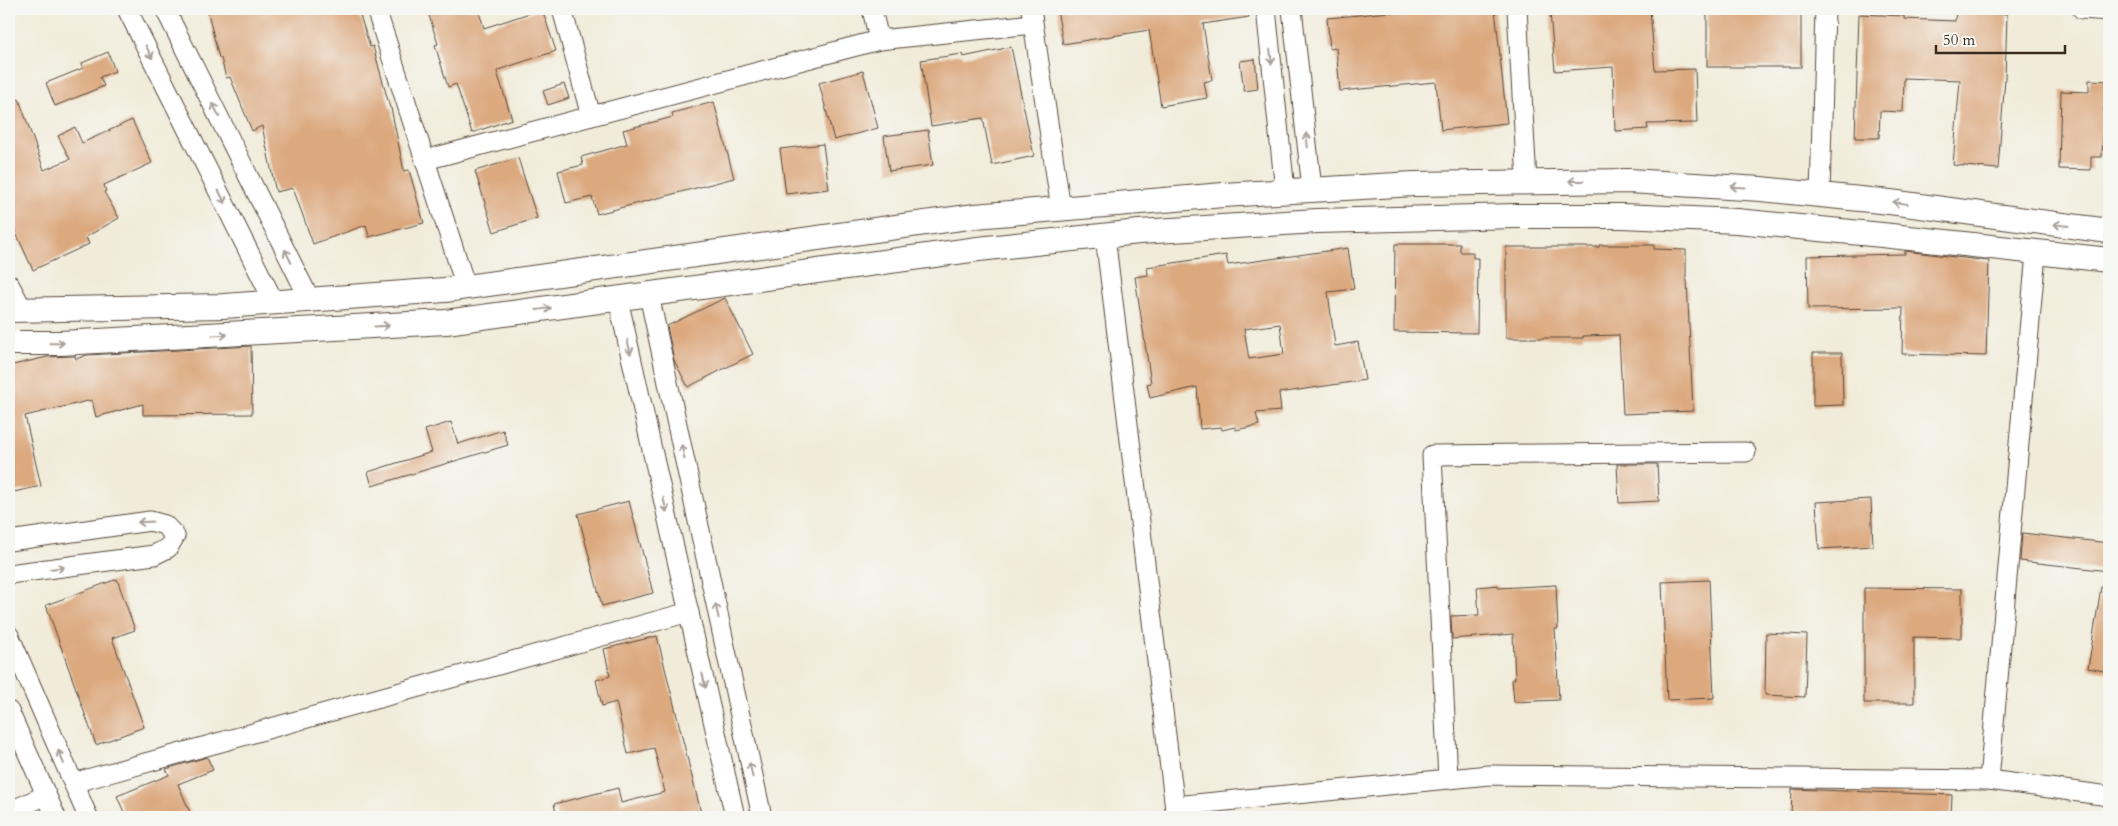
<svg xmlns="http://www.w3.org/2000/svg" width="2118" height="826" font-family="Cardo,serif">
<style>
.building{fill:#dca97f;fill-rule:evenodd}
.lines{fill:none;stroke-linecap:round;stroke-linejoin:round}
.minor-casing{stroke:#56473a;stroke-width:21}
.tertiary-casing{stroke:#56473a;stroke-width:26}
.minor{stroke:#fff;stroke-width:19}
.tertiary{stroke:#fff;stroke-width:24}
.oneway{stroke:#a79f9a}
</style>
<rect width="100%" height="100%" fill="#f6f6f2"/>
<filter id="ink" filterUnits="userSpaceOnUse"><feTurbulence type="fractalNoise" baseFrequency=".02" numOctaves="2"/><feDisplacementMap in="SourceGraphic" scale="10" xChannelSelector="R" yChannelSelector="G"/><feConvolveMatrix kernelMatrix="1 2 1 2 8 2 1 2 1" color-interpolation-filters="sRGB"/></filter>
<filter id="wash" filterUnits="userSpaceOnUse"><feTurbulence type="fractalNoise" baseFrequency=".0096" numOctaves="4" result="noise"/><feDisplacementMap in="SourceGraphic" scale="20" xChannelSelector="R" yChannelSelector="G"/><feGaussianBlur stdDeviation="1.12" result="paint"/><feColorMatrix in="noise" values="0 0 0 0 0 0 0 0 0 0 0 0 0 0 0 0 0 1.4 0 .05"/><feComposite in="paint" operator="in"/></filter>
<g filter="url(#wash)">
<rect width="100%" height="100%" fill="#f1ecda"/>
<g id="blocks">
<g class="building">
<polygon points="207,9 358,9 370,47 373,46 390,108 391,108 404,171 409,170 424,223 369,237 366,225 313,244 293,188 276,192 262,126 252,131 230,77 226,78 221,58 219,58"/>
<polygon points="427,9 478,9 484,28 542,9 556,51 498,70 497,72 512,119 472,133 456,84 448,87 435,45 438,44"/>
<polygon points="1057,9 1248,9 1249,17 1203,24 1212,80 1204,82 1207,98 1161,106 1149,30 1063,44"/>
<polygon points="1422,9 1495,9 1507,123 1441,130 1436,82 1340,91 1336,48 1330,49 1327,18"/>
<polygon points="1579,9 1650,9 1655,70 1695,69 1697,123 1647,124 1648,129 1615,131 1613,67 1555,71 1550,12"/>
<rect x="1707" y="9" width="94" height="58"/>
<polygon points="1956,12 2007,14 2005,78 1998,169 1953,165 1960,80 1904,78 1903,112 1880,111 1879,138 1855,138 1859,14 1904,16 1904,19 1955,21"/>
<polygon points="1011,47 1034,156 992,165 983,118 931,126 921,60 962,54 963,57"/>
<polygon points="108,52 115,71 100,77 104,86 55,106 46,83 83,68 82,63"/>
<polygon points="1255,59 1258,89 1244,91 1240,61"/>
<polygon points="863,71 878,128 834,140 819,83"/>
<polygon points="2089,80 2109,81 2109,108 2104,108 2102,157 2091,157 2091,170 2059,169 2061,91 2089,92"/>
<polygon points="564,84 569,98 548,105 543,91"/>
<polygon points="19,99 44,170 70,159 58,136 75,127 82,143 132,120 152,163 104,185 106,191 104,192 119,218 86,237 89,244 33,270 9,218 9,103"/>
<polygon points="714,102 734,178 597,214 592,197 566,203 558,171 583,165 581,157 627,144 623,130 673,117 672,113"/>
<polygon points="928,130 933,165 889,171 884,136"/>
<polygon points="823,144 829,189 786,194 780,149"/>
<polygon points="518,158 537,218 494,232 475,171"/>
<polygon points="1395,244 1460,244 1460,252 1473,252 1473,258 1478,258 1477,333 1394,332"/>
<polygon points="1599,245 1654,245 1654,249 1686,250 1686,280 1687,280 1693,411 1623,414 1619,335 1583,336 1583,338 1506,338 1506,247 1599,247"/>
<path d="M1348 248 1354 289 1328 292 1335 346 1358 342 1365 380 1279 393 1281 411 1256 413 1259 425 1236 430 1235 427 1222 430 1221 427 1200 429 1197 387 1150 398 1147 384 1151 383 1135 277 1148 275 1147 267 1226 255 1228 265ZM1280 324 1284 354 1249 359 1244 329Z"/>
<polygon points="1905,251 1989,261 1986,356 1902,354 1903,308 1808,309 1807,256 1905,254"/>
<polygon points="725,298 753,354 688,387 674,360 667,326"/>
<polygon points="251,346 252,414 143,415 143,404 96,417 92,400 25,416 41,486 9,493 9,366 47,357 75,356 76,359 87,355"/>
<polygon points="1813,353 1842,353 1843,405 1813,406"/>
<polygon points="451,422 458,444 503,430 508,445 372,486 368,472 432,452 425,430"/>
<polygon points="1617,464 1657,464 1659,501 1619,503"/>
<polygon points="1871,499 1873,546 1819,549 1816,502"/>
<polygon points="629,501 653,593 602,606 578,514"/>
<polygon points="2022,533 2109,543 2109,571 2020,561"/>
<polygon points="117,579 135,630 112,638 144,727 96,745 46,605"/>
<polygon points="1709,580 1714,698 1667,700 1662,582"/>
<polygon points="1498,585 1498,588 1556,585 1558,629 1555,629 1559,700 1514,702 1512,679 1515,679 1513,634 1452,639 1451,616 1479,615 1477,587"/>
<polygon points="2101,587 2109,587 2109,672 2088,668"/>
<polygon points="1864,588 1962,589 1962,638 1914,637 1914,703 1864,703"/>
<polygon points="1766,633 1807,635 1805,697 1765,695"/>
<polygon points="657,636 702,817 557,817 554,804 618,788 621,803 665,792 654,748 628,754 616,702 602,706 596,680 610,676 604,649"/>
<polygon points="207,757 213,770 178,784 192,817 126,817 117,796 169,775 166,769"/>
<polygon points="1792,789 1952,795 1951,817 1791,817"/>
</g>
</g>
</g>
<g filter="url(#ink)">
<use href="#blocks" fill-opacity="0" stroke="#56473a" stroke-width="1"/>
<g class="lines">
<defs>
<g id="minor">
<polyline points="127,9 274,302"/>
<polyline points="165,9 310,300"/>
<polyline points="376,9 466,287"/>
<polyline points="562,9 591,116"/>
<polyline points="872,9 879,40"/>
<polyline points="1031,9 1061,209"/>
<polyline points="1266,9 1285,191"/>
<polyline points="1292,9 1312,189"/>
<polyline points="1517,9 1527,181"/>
<polyline points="2082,9 2109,11"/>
<polyline points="425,160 879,40 1033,24"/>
<polyline points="1820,195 1825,9"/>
<polyline points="1105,236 1176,817"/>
<polyline points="9,284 23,310"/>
<polyline points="649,295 762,817"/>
<polyline points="618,299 735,817"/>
<polyline points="9,541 150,521 165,525 175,536 168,548 154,555 9,574"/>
<polyline points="9,635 88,817"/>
<polyline points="9,711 56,817"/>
<polyline points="1448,779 1432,455 1746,452"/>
<polyline points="1989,780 2036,253"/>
<polyline points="73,783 689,612"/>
<polyline points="1175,806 1489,775 1989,780 2109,796"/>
<polyline points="9,812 46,795"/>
</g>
<g id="tertiary">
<polyline points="9,310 224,306 445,290 975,216 1223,195 1414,184 1629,181 1761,189 1890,202 2109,231"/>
<polyline points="9,343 61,343 446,322 978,249 1139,232 1317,221 1515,216 1622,216 1737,221 1882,235 2109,260"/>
</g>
</defs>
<use href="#minor" class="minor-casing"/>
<use href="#tertiary" class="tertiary-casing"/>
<use href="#minor" class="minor"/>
<use href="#tertiary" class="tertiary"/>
</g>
<defs><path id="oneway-shaft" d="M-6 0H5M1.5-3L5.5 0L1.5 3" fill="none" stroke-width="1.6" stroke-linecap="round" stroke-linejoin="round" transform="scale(1.25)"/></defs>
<g class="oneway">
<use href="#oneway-shaft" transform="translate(149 52) rotate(63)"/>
<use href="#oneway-shaft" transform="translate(1271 57) rotate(84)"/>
<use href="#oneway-shaft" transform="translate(216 110) rotate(-116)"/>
<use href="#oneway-shaft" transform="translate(1307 140) rotate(-96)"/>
<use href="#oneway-shaft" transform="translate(1576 181) rotate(180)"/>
<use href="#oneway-shaft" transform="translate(1738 187) rotate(-177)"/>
<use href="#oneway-shaft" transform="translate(222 197) rotate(63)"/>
<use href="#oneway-shaft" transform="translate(1900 203) rotate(-172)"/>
<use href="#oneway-shaft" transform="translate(2061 225) rotate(-172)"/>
<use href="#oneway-shaft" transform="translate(288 256) rotate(-116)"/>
<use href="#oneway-shaft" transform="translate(544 309) rotate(-8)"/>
<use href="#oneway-shaft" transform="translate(382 326) rotate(-3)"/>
<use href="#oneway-shaft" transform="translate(220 335) rotate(-3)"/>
<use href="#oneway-shaft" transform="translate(57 343) rotate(-1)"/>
<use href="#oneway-shaft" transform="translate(629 347) rotate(77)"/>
<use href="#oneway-shaft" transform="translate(683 452) rotate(-102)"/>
<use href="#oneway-shaft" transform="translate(665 505) rotate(77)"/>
<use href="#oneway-shaft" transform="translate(145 522) rotate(177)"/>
<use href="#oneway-shaft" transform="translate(57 568) rotate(-7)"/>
<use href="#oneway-shaft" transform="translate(717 611) rotate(-102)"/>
<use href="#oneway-shaft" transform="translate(704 681) rotate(77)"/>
<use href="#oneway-shaft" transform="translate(61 757) rotate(-113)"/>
<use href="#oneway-shaft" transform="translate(751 770) rotate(-102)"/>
</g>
</g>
<rect width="2118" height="826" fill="none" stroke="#f6f6f2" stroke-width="30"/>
<path d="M1936 45v8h129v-8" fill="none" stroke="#3b2a1e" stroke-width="2.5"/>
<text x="1943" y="45" font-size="15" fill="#3b2a1e" stroke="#f6f6f2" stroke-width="4" paint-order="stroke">50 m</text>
</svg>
